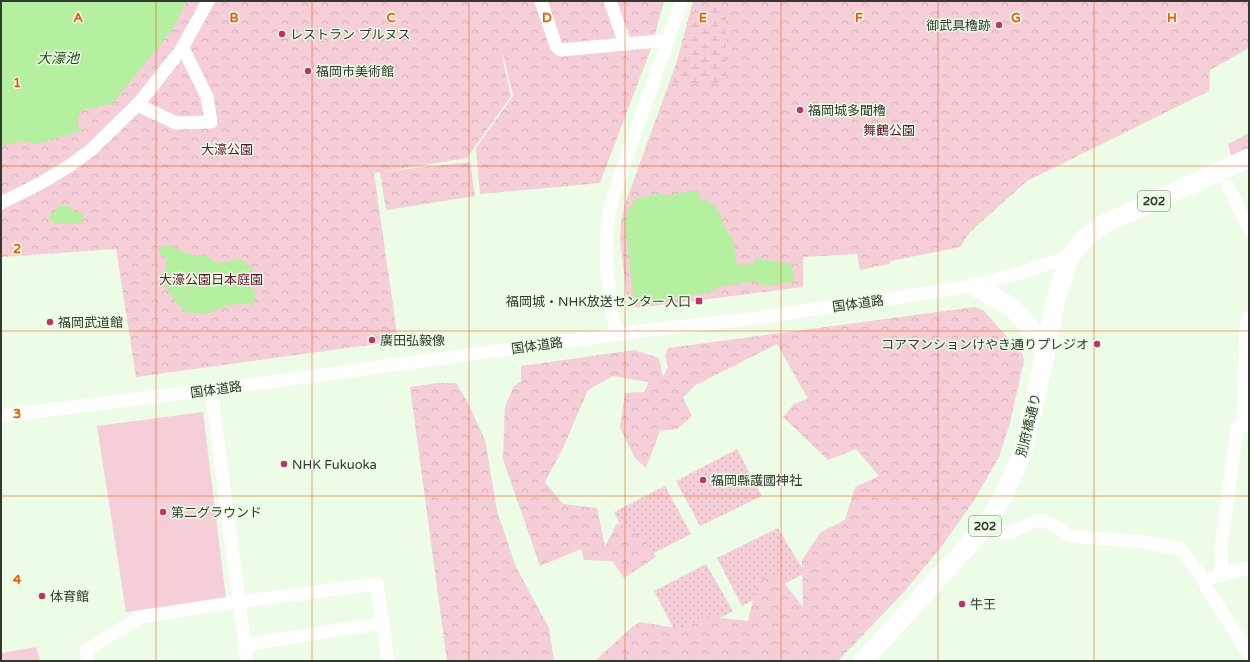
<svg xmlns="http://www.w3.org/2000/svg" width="1250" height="662" font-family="'Varela Round','Noto Sans JP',sans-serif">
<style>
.grass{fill:url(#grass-dots)}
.forest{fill:url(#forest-crowns)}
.wetland{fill:url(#wetland-marsh)}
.pitch{fill:#f6ced7}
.water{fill:#b5efa0}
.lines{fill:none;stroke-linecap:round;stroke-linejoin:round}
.minor{stroke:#fff;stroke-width:13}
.highway{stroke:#fff;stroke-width:19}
.grid{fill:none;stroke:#e8590c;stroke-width:1;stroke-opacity:0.55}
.poi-dot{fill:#bf3366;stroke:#ecfce6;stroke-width:1.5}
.labels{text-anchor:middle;stroke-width:3;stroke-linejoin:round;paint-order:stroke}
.shield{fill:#ecfce6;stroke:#6a7467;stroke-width:1}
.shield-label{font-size:12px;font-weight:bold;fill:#323930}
.poi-label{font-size:13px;fill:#323930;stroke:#ecfce6;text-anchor:start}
.park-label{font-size:13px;fill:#650e31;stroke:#ecfce6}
.street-label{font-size:13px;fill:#323930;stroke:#ecfce6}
.water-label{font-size:14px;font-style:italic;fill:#244915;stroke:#ecfce6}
.grid-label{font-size:13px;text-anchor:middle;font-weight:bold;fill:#e8590c;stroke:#ecfce6;stroke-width:3;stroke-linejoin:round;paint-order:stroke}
</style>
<defs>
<pattern id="grass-dots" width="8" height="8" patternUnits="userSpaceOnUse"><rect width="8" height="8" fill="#f6ced7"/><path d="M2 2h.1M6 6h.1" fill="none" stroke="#d3b2b9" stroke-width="1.8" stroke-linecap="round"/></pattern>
<pattern id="forest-crowns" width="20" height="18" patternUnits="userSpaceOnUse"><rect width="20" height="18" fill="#f6ced7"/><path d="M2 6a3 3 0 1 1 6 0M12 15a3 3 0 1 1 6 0" fill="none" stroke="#d3b2b9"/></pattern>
<pattern id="wetland-marsh" width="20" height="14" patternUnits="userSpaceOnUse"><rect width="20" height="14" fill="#f6ced7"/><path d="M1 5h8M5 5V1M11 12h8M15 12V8" fill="none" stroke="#d3b2b9"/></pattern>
</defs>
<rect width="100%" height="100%" fill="#ecfce6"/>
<g class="grass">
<polygon points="737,449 762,496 700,526 676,481"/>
<polygon points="665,486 691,534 638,561 614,512"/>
<polygon points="778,528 805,573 742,606 717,558"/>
<polygon points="706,564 733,611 679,639 654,591"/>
</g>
<g class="forest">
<polygon points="1,1 664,1 652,46 600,183 480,194 476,148 513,96 503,55 502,56 511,96 467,158 381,172 470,162 475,196 386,210 380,172 374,173 398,341 136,377 116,249 1,257"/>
<polygon points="693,1 1249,1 1249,48 1210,70 1209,91 1027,181 970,232 960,247 891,261 889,264 860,270 857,254 803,257 803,287 637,308 627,298 620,238 621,222 625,204 676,64"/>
<polygon points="1249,133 1249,152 1232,159 1228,144"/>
<polygon points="975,307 984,311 1023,355 1024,360 1010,423 999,457 973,502 941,547 904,592 838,661 595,661 632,627 640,622 682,629 704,616 748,621 758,579 778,575 803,607 802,560 821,532 845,520 855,487 879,476 856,449 828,460 783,417 794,404 808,399 777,344 694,386 683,398 692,416 677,429 660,431 646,468 635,458 620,428 625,393 644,392 649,382 613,376 588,390 563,448 545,482 563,504 597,508 605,547 617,523 642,537 656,557 624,578 612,561 584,560 581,549 540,566 503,459 505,407 514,386 521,381 521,366 635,350 659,358 663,377 668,367 665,356 668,348"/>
<polygon points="437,383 456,383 467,401 485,440 497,511 516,567 549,628 554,661 447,661 410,387"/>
</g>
<polygon class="wetland" points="725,6 726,84 673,84 696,7"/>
<g class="pitch">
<polygon points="203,412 226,598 126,612 97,426"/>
<polygon points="36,647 40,661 1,661 1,653"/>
</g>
<g class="water">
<polygon points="1,1 186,1 175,26 112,104 82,110 76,123 83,130 37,144 21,141 1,146"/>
<polygon points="698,190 700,199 711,203 719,211 725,229 733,239 737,265 753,264 755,262 755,258 792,264 794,282 760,286 760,281 716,287 712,292 638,303 633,295 625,225 627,213 633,202 637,198 663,193 664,196"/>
<polygon points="60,206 67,206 83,215 82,223 62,224 49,221 50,215"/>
<path d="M171 245C183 253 193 257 207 255 217 267 225 263 239 258L252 267V275L246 279 247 286 256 291 253 306 244 303 226 306 206 314 185 312 163 285 167 259 160 254 159 247Z"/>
</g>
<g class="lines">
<g class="minor">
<polyline points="541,1 556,46 561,50 625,44"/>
<polyline points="610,1 625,44 669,40"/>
<polyline points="142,107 176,123 211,122 207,97 185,52"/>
<polyline points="1228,186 1249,229"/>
<polyline points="1,203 41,183 69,166 91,150 139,103 181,50 208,1"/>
<path d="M616 334C609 300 604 264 607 229 609 206 618 183 625 162 643 108 664 55 681 1"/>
<polyline points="211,390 247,661"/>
<polyline points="1,416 211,390 641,331 749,319 974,286 1020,273 1069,257"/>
<polyline points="1243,425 1246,326 1249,317"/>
<polyline points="985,527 1001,532 1010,533 1035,521 1044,521 1053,525 1069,536 1144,542 1180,549 1204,580 1207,589 1249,654"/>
<polyline points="1221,576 1222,539 1237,429 1243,425 1249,424"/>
<polyline points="1214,577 1249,568"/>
<polyline points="244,645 383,623"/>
<polyline points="89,661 86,651 140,617 238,602 377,584 388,661"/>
</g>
<g class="highway">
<path d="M974 286C985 293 998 298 1009 306 1026 319 1037 336 1045 355"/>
<polyline points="863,661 985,527 1005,492 1022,454 1045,355 1056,299 1069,257 1086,237 1106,223 1249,158"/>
</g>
</g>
<path class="grid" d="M156 1V661M312 1V661M469 1V661M625 1V661M781 1V661M938 1V661M1094 1V661M1 166H1249M1 331H1249M1 496H1249"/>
<g class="poi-dot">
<circle cx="999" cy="25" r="4"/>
<circle cx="282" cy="34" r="4"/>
<circle cx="308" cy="71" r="4"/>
<circle cx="800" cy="110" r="4"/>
<rect x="695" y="297" width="8" height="8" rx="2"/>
<circle cx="50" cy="322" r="4"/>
<circle cx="372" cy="340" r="4"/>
<circle cx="1097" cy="344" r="4"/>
<circle cx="284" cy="464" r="4"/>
<circle cx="703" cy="480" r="4"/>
<circle cx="163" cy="512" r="4"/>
<circle cx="42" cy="596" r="4"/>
<circle cx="962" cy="604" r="4"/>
</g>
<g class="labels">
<g class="shield">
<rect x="1138" y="191" width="32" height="20" rx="3"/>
<rect x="969" y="516" width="32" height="20" rx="3"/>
</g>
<g class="shield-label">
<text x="1154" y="205">202</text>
<text x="985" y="530">202</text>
</g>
<g class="poi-label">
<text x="991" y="30" text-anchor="end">御武具櫓跡</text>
<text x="290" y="39">レストラン プルヌス</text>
<text x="316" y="76">福岡市美術館</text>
<text x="808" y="115">福岡城多聞櫓</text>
<text x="691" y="306" text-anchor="end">福岡城・NHK放送センター入口</text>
<text x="58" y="327">福岡武道館</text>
<text x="380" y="345">廣田弘毅像</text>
<text x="1089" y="349" text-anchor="end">コアマンションけやき通りプレジオ</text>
<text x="292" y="469">NHK Fukuoka</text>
<text x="711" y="485">福岡縣護國神社</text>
<text x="171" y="517">第二グラウンド</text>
<text x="50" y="601">体育館</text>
<text x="970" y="609">牛王</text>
</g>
<g class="park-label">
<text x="889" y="135">舞鶴公園</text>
<text x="227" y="154">大濠公園</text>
<text x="211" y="284">大濠公園日本庭園</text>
</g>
<g class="street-label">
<text transform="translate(858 303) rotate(-8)" y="5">国体道路</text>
<text transform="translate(537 345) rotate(-8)" y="5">国体道路</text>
<text transform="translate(216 389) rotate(-8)" y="5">国体道路</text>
<text transform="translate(1028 425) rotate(-76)" y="5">別府橋通り</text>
</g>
<g class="water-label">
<text x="58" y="63">大濠池</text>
</g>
</g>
<g class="grid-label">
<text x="78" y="22">A</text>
<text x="234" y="22">B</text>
<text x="391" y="22">C</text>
<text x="547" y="22">D</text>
<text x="703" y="22">E</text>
<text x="859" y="22">F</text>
<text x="1016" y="22">G</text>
<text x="1172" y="22">H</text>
<text x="17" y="87">1</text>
<text x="17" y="253">2</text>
<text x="17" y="418">3</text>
<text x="17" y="584">4</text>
</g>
<rect width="1250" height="662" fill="none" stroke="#323930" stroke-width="4"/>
</svg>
